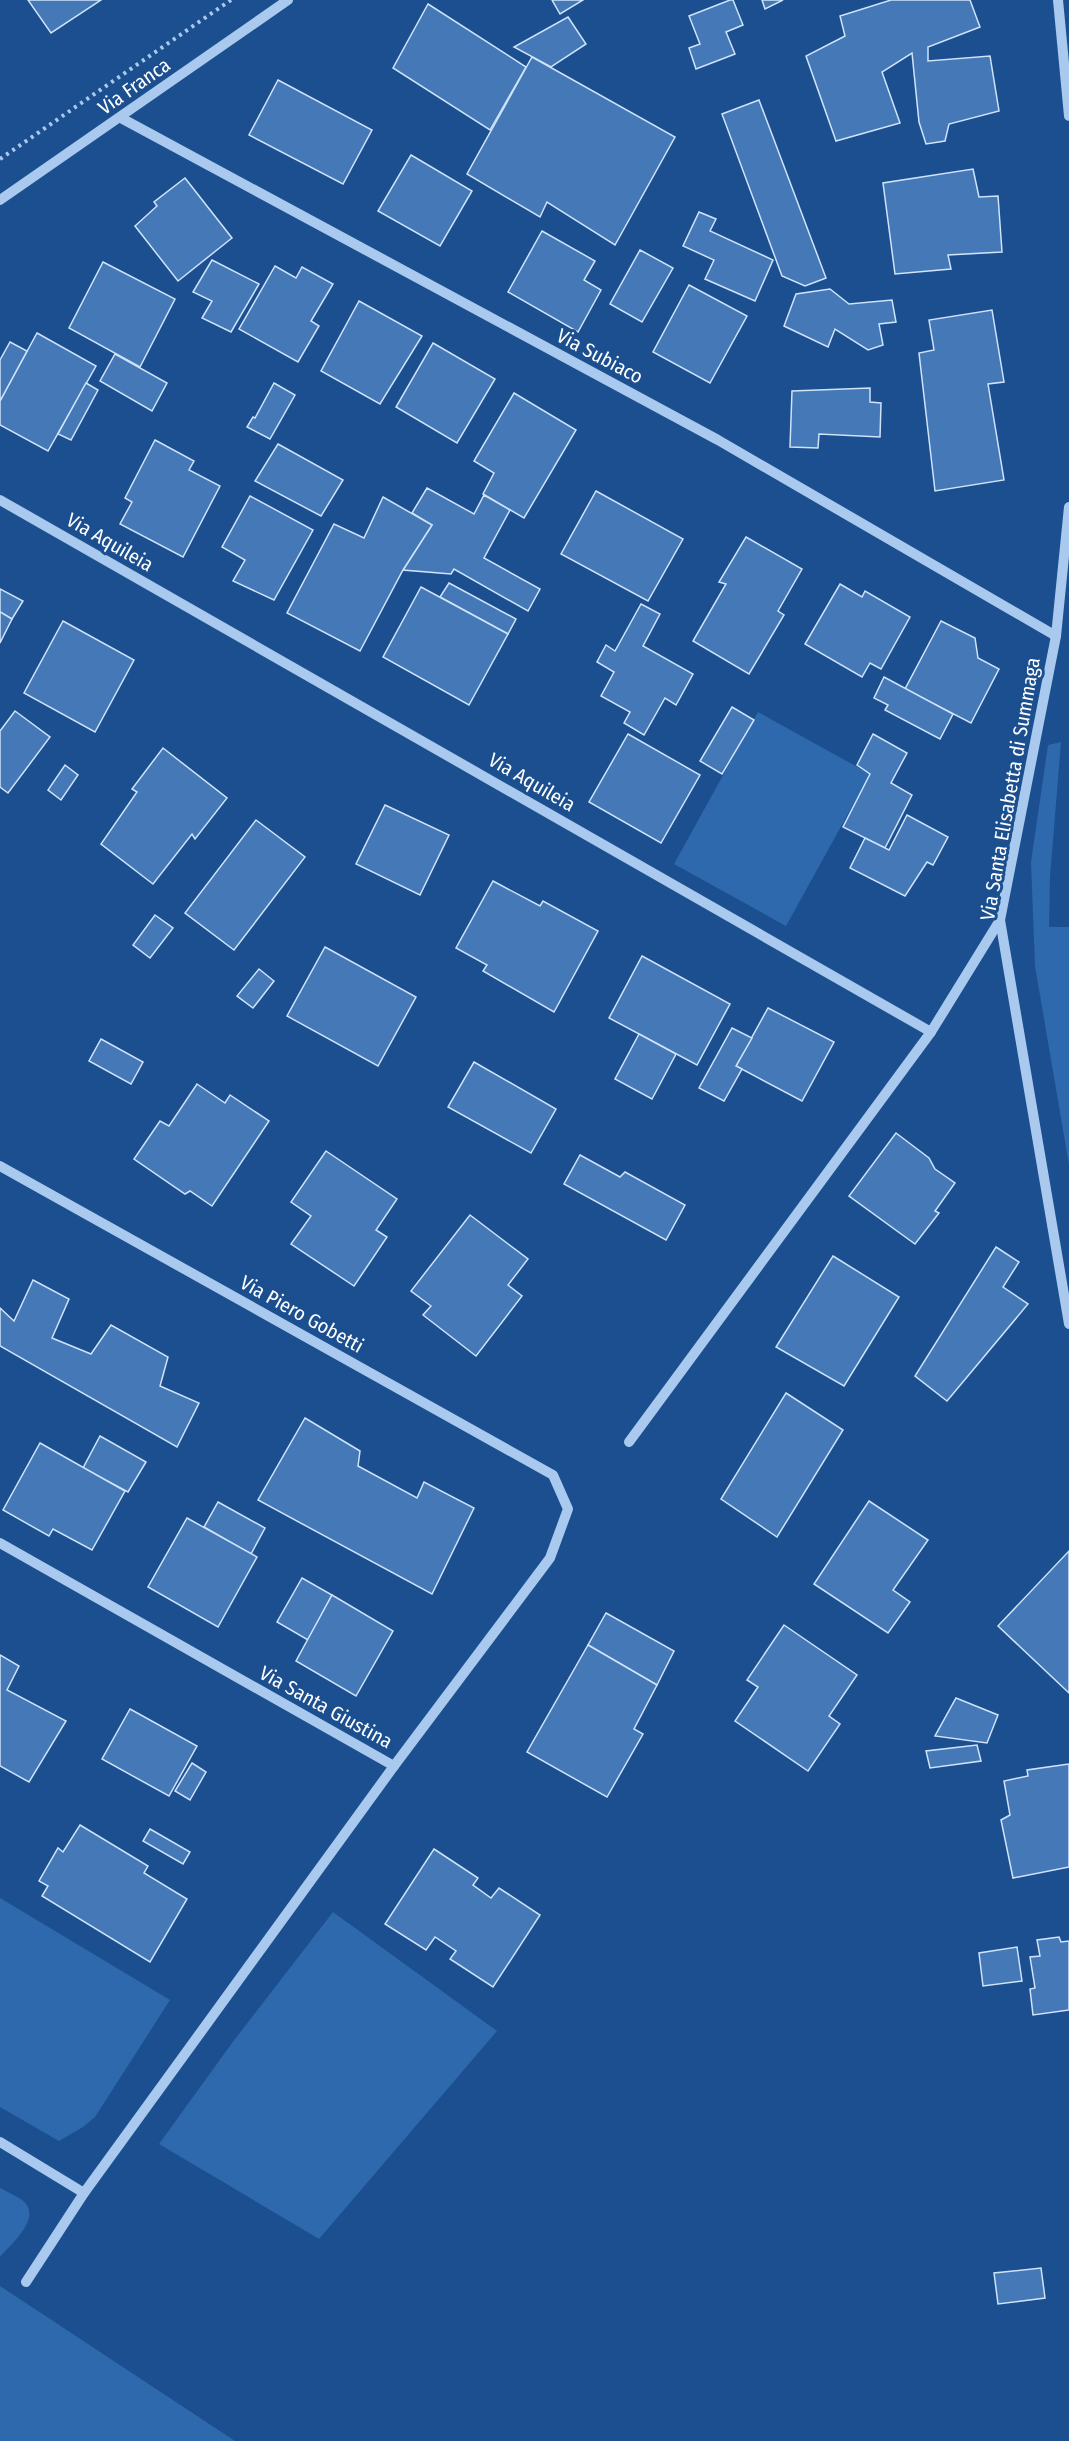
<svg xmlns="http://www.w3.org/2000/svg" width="1069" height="2441" font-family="'Fira Sans Condensed',sans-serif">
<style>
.green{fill:#2e69ad}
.building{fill:#4478b7;stroke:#cfe3fa;stroke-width:1.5}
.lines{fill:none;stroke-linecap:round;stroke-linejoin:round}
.path{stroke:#a9c9ee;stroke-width:4;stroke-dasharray:3 4.5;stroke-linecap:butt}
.minor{stroke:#a9c9ee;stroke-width:10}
.labels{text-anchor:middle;stroke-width:6;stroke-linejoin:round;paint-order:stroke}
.street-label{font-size:20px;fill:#fff;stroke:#1b4f8f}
</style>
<rect width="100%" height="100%" fill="#1b4f8f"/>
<g class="green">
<polygon points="758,712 870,774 786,926 674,864"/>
<polygon points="1061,742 1050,877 1049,927 1069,927 1069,1165 1035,966 1031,862 1048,745"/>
<polygon points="0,1898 170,2000 95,2117 83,2127 59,2141 0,2107"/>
<polygon points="333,1912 497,2031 319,2239 159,2144 232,2043"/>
<path d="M0 2188C7 2192 15 2195 22 2200 44 2217 11 2244 0 2257Z"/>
<polygon points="0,2286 235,2441 0,2441"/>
</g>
<g class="building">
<polygon points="28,0 101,0 51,33"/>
<polygon points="552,0 583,0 560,14"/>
<polygon points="730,0 733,0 743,25 726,32 735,54 696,69 689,48 700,44 689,16"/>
<polygon points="762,0 783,0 765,9"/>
<polygon points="891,0 970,0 980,27 928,47 928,61 990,56 999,111 949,124 945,141 926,144 919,122 912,53 882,72 900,123 836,141 806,56 845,36 840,16"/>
<polygon points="428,4 526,67 490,130 393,68"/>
<polygon points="568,17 586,44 551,67 514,47"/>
<polygon points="532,57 675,137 615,245 547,202 540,217 467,174"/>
<polygon points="278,80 372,130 343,184 249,135"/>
<polygon points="759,100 826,278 805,286 782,276 722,114"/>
<polygon points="411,155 472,191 440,246 378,211"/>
<polygon points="973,169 979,197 998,196 1002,252 948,255 951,269 895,274 883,183"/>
<polygon points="185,178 232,238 178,281 135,226 157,206 154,202"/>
<polygon points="699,212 716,219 710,231 773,260 755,301 705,279 714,260 683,246"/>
<polygon points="542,231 595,261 584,280 601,290 578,332 508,292"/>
<polygon points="640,250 673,268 642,322 610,304"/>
<polygon points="212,260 259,284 231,332 202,318 212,301 193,292"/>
<polygon points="103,262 175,299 140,367 69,328"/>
<polygon points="275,266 296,278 302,267 333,284 311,321 319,326 298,362 239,329"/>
<polygon points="689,285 747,316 710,383 653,352"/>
<polygon points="830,289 849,304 892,300 896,322 879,324 883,345 868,350 835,329 828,347 784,326 796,294"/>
<polygon points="359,301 422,336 380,404 321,371"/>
<polygon points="992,310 1004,382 988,384 1004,480 935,491 919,353 934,350 929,320"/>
<polygon points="37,333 96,366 48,451 0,425 0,401"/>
<polygon points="10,342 27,351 0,401 0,360"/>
<polygon points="433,343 495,379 457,443 396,407"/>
<polygon points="115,354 167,383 152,411 100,381"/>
<polygon points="86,383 98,390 71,440 58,434"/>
<polygon points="274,383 295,395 270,439 247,427 253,417 255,418"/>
<polygon points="870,388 870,402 881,403 880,437 819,434 818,448 790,447 792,391"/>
<polygon points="514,393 576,430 524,518 483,494 494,473 474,461"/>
<polygon points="155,440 194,461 189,470 220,486 183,557 120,524 132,502 125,498"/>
<polygon points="278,444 343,480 321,516 255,481"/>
<polygon points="427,488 474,514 484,495 510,510 484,558 540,589 528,611 454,569 451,574 403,570 432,525 412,513"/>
<polygon points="596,491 683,539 648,601 561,554"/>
<polygon points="250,496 313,530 274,600 233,581 245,560 222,547"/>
<polygon points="383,497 432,525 403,570 360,651 287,613 334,524 364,538"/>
<polygon points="746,537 802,569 778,611 784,615 749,674 693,641 726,584 719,582"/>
<polygon points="449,583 516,619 508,634 440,597"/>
<polygon points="840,584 862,597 865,591 910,617 881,669 870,663 862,677 805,644"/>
<polygon points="421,587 508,634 469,705 383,657"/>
<polygon points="0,589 23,601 12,619 0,612"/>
<polygon points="641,604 660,614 643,646 693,674 676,705 665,698 644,735 624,723 630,712 601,696 614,672 597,662 606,645 615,651"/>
<polygon points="0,612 12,619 0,643"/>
<polygon points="63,621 134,660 95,732 24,693"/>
<polygon points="941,621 975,638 978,658 999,669 971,723 905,689"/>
<polygon points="884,677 953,714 940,739 885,710 888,705 874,698"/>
<polygon points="732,707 754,720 722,774 700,761"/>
<polygon points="15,711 50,737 8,793 0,787 0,731"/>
<polygon points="628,734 700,775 661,843 589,802"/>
<polygon points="873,734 907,753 891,783 912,795 885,848 843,827 870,774 857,765"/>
<polygon points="163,748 227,798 195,839 192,834 153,884 101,844 137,792 132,789"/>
<polygon points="65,765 78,775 61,800 48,790"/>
<polygon points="385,805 449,835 420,895 356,864"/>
<polygon points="907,815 948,837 933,865 927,862 905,896 850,868 865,838 889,850"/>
<polygon points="256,820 305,857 234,950 185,913"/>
<polygon points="493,881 540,906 543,901 598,931 554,1012 483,971 487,965 456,948"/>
<polygon points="155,915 173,928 150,958 133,945"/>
<polygon points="325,947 416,997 378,1066 287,1016"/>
<polygon points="642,956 730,1004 697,1065 609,1018"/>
<polygon points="259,969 274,981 253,1008 237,996"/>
<polygon points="768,1008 834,1042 802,1101 736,1066"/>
<polygon points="732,1028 752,1038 736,1066 742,1069 724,1101 699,1088"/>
<polygon points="639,1034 676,1054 652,1099 615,1079"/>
<polygon points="101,1039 143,1062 131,1084 89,1061"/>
<polygon points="474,1062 556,1109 531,1153 448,1107"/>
<polygon points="197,1084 225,1103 230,1095 269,1121 212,1206 190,1191 185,1194 134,1159 160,1121 169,1126"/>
<polygon points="896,1133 929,1158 935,1169 955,1183 935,1211 939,1213 915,1244 849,1196"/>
<polygon points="326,1151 397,1199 376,1230 387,1237 354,1286 291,1244 311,1216 291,1202"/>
<polygon points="580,1155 620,1177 625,1172 685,1205 666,1240 564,1184"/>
<polygon points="470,1215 528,1259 508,1285 522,1296 476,1356 423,1315 431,1306 411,1291"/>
<polygon points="996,1247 1019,1262 1003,1287 1028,1304 947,1401 915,1376"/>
<polygon points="833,1256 899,1297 844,1386 776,1347"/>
<polygon points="33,1280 69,1299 52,1338 91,1354 111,1325 168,1357 160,1386 199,1403 177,1447 0,1346 0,1308 14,1321"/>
<polygon points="786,1393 843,1430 777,1537 721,1499"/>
<polygon points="305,1418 360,1451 358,1466 417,1498 424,1482 474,1508 432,1594 258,1500"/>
<polygon points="100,1436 146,1462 128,1492 83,1468"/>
<polygon points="40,1443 125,1491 92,1550 53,1529 49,1536 3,1510"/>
<polygon points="869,1501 928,1540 893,1590 910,1602 888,1633 814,1584"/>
<polygon points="218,1502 265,1528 251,1554 204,1527"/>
<polygon points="187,1518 257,1557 218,1627 148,1587"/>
<polygon points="1069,1551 1069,1693 998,1626"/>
<polygon points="302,1578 332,1595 308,1640 277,1622"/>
<polygon points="332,1595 393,1631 356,1696 296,1661"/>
<polygon points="606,1613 674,1651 657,1685 588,1645"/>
<polygon points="784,1625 857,1675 829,1716 840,1724 808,1771 735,1721 758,1687 747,1680"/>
<polygon points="588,1645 657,1685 634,1729 643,1734 607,1797 527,1752"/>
<polygon points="0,1655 19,1666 7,1690 66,1721 29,1782 0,1766"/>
<polygon points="956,1698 998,1715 987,1743 935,1736"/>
<polygon points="130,1709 197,1746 169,1796 102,1759"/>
<polygon points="977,1745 981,1761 930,1768 926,1751"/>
<polygon points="192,1763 206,1772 190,1800 175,1791"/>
<polygon points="1069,1764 1069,1867 1013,1878 1001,1820 1010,1815 1004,1781 1028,1776 1027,1770"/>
<polygon points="80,1825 148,1866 144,1873 187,1899 150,1962 42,1896 48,1886 39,1881 58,1848 63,1852"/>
<polygon points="150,1829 190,1852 183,1864 143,1841"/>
<polygon points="434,1849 478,1878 473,1885 491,1898 499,1888 540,1915 493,1987 450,1959 456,1951 435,1937 426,1950 385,1924"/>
<polygon points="1059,1937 1061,1942 1069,1941 1069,2010 1033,2015 1030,1989 1035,1988 1030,1957 1040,1956 1037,1940"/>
<polygon points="1017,1947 1022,1981 983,1986 979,1953"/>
<polygon points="1041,2268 1045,2298 998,2304 994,2273"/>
</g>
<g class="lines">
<polyline class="path" points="0,159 231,0"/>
<g class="minor">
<polyline points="1058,0 1069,116"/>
<polyline points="121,118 718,440 1056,636"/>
<polyline points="0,200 288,0"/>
<polyline points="0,500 931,1032 1000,920"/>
<polyline points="1069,507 1056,636 1000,920 1069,1324"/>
<polyline points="0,1166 553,1475 568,1509 550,1558 394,1766 84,2193 26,2282"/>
<polyline points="629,1442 931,1032"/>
<polyline points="0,1543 394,1766"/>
<polyline points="0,2142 84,2193"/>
</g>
</g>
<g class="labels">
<g class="street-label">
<text transform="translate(134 86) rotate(-35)" y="7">Via Franca</text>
<text transform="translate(600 356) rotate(28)" y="7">Via Subiaco</text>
<text transform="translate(110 542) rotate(30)" y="7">Via Aquileia</text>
<text transform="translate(532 782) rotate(30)" y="7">Via Aquileia</text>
<text transform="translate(1010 789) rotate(-80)" y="7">Via Santa Elisabetta di Summaga</text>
<text transform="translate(302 1314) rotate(29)" y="7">Via Piero Gobetti</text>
<text transform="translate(326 1707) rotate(29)" y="7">Via Santa Giustina</text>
</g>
</g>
</svg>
